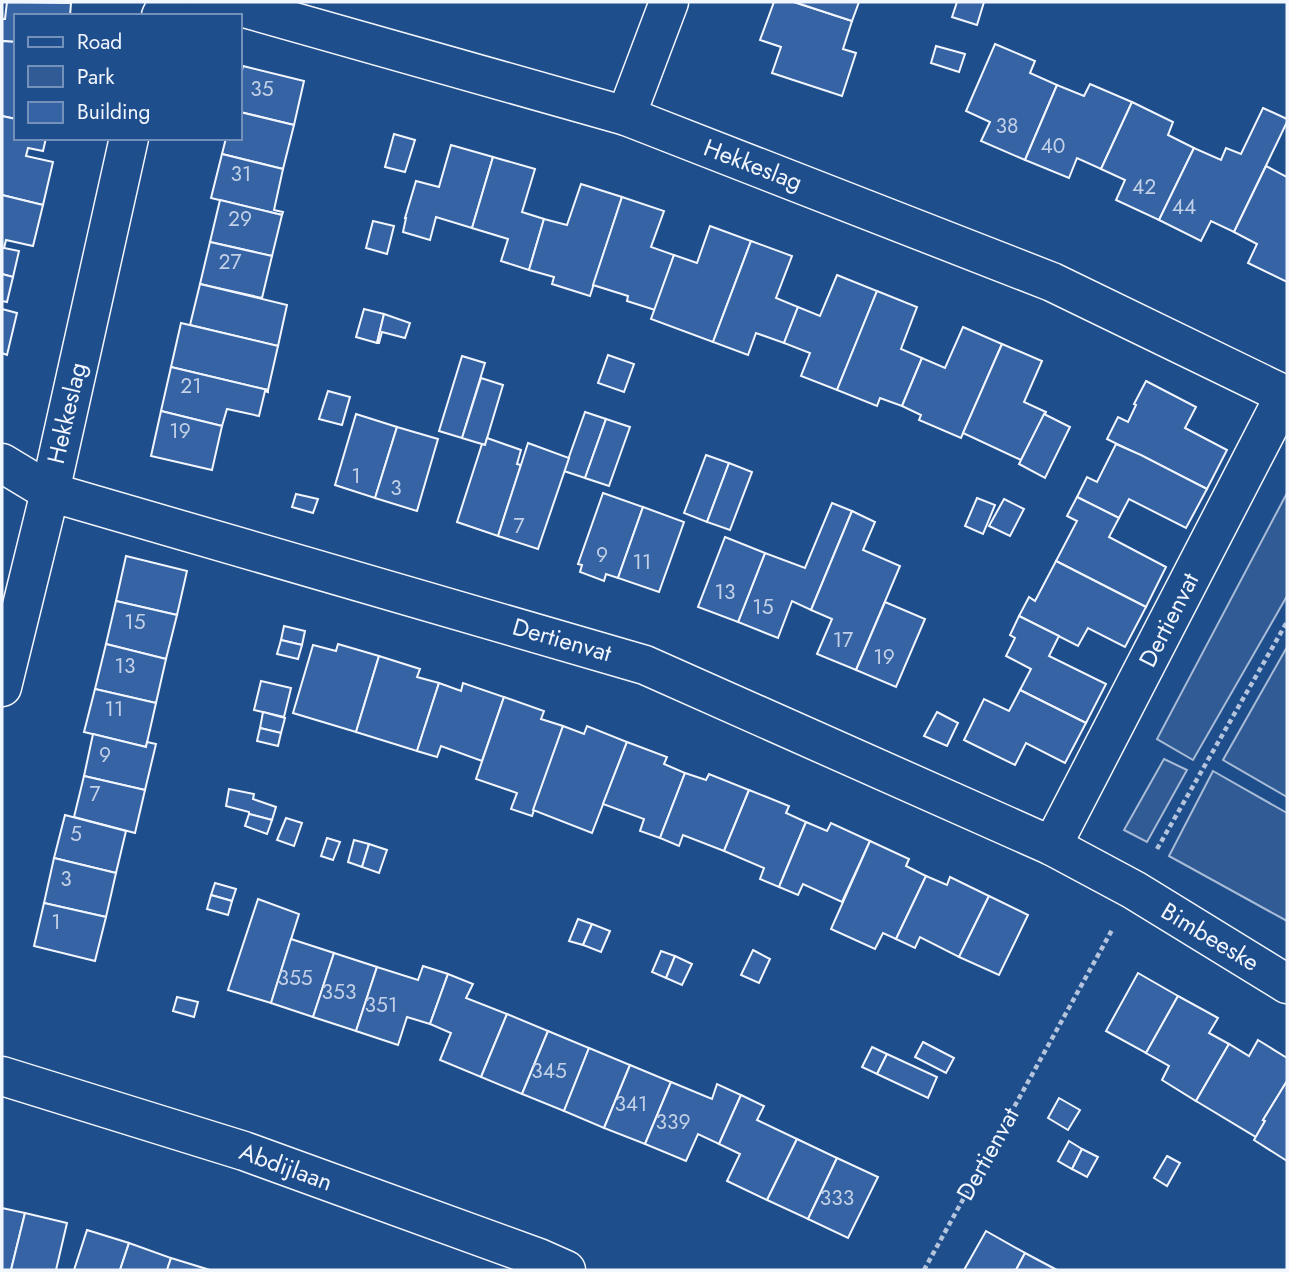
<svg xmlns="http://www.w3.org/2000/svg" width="1289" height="1272" font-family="Jost,sans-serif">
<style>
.green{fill:#305b95;stroke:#a8bbd7;stroke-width:2}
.building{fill:#3563a3;stroke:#f2f6ff;stroke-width:2}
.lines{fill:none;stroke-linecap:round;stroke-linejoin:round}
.minor-casing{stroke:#f2f6ff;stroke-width:41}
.path{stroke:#b3c4dc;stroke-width:4.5;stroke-dasharray:5 3.5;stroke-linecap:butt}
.minor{stroke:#1f4e8c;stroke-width:38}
.labels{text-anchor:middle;stroke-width:5;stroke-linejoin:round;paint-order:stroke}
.number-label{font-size:21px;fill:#c3d1e8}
.street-label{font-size:24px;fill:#f2f6ff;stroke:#1f4e8c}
</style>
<rect width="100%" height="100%" fill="#1f4e8c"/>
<g class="green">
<polygon points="1287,493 1287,596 1193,760 1157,739"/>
<polygon points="1287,647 1287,797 1223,760"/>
<polygon points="1164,759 1187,770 1147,842 1124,830"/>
<polygon points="1213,771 1287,813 1287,921 1169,856"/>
</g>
<g class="building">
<polygon points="7,2 71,3 70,16 16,16 16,42 2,41 2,19 5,19"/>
<polygon points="774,2 794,2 852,21 843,49 856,53 842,96 772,73 781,47 760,40"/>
<polygon points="794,2 859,2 852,21"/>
<polygon points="957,2 984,2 977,25 952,17"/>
<polygon points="2,41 16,42 16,119 2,116"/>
<polygon points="995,44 1035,61 1030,73 1057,85 1025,160 981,141 990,122 966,111"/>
<polygon points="936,46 965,54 959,72 931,63"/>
<polygon points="243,66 304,81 294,125 240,112 240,79"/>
<polygon points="1090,84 1132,102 1101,169 1077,158 1069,178 1025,160 1057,85 1084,96"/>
<polygon points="1132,102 1173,122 1168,135 1194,148 1159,220 1116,200 1125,180 1101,169"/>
<polygon points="1263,108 1287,119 1287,122 1234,232 1211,221 1201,241 1159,220 1194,148 1221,160 1226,148 1241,154"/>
<polygon points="240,112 294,125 283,169 222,154 226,138 240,138"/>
<polygon points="2,116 16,119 16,138 46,138 43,151 28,148 26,156 53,162 43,205 2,195"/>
<polygon points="394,134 415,140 405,172 385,167"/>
<polygon points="451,145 493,157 472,228 436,217 430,240 403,232 406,218 405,218 416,181 439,187"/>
<polygon points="222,154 283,169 274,210 283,212 282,215 211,198"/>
<polygon points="493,157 535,169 522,212 544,219 529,270 501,261 508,239 472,228"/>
<polygon points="1266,166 1287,177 1287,282 1248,263 1257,244 1234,232"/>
<polygon points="581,184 622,197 590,296 552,284 554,277 529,270 544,219 567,225"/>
<polygon points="2,195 43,205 33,246 6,240 4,248 19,251 13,277 2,274"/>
<polygon points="622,197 664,211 651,247 674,255 655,310 627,301 628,296 593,285"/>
<polygon points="220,200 282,215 272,256 210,242"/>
<polygon points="373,221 394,226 387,254 366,248"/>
<polygon points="710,226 751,241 713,342 651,319 674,255 697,263"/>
<polygon points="751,241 792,256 776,298 798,307 784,343 756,333 748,355 713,342"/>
<polygon points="210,242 272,256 262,298 200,284"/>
<polygon points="2,274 13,277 7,302 2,301"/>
<polygon points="837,275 877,291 837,390 801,376 810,353 784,343 798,307 820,316"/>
<polygon points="200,284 287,305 278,346 190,325"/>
<polygon points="877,291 917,307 901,349 922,358 902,406 880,398 877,406 837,390"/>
<polygon points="2,309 17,313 7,355 2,353"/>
<polygon points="364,309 384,314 377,343 356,337"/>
<polygon points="384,314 410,323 405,338 382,332 379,343 377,343"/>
<polygon points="181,323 278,346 268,390 171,367"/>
<polygon points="963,327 1002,344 961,438 919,420 921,415 902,406 922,358 945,368"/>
<polygon points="1002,344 1042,361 1024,402 1046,412 1021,460 963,433"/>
<polygon points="608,355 634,364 624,392 598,383"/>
<polygon points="462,356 485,363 462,438 439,431"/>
<polygon points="171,367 268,390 268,392 265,391 259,416 227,409 222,426 161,411"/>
<polygon points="481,378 503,385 485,445 462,438"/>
<polygon points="1146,381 1196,407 1185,428 1227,450 1207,489 1107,439 1118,417 1128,422 1136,405 1134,404"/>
<polygon points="328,391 350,397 342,425 319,419"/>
<polygon points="161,411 222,426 212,470 151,456"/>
<polygon points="585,412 606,419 585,478 564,471"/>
<polygon points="356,414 397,427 375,498 335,485"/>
<polygon points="1044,414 1070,427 1045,478 1019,464"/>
<polygon points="606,419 630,427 609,486 585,478"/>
<polygon points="397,427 438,439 417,511 375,498"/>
<polygon points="487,438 521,450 517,464 521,465 498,536 457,522 482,444 485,445"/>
<polygon points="528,443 569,458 538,549 498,536"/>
<polygon points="1116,444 1141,455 1207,489 1186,528 1129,499 1119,518 1077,497 1087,477 1097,482"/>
<polygon points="706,455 729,463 707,522 684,513"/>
<polygon points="729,463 752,472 730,530 707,522"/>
<polygon points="603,493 643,507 618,578 606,574 604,581 580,572 582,565 578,564"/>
<polygon points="296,494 318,499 313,513 292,507"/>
<polygon points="1077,497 1119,518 1109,537 1166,567 1146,607 1056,561 1077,521 1067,516"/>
<polygon points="977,498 995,505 983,534 965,526"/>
<polygon points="1004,499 1024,509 1010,536 989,526"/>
<polygon points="832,503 852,511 811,610 792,601 778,638 738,622 765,553 805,568"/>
<polygon points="643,507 684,522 659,592 618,578"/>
<polygon points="852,511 875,522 863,550 900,566 856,670 817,654 832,619 811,610"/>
<polygon points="725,537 765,553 738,622 698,607"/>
<polygon points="126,556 187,571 177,615 116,601"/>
<polygon points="1056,561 1146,607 1125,647 1088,628 1078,646 1019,616 1029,597 1035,601"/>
<polygon points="116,601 177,615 166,659 106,644"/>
<polygon points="885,602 925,619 896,687 856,670"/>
<polygon points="1019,616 1059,636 1049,656 1106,684 1086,723 1020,690 1031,669 1006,656 1015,638 1010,635"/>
<polygon points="284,626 305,631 302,645 281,640"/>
<polygon points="281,640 302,645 298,659 277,654"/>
<polygon points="106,644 166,659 156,703 95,689"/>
<polygon points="338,644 379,656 356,732 293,713 313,645 336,651"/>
<polygon points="379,656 420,669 417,677 439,683 417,751 356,732"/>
<polygon points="261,681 291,688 284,717 254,710"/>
<polygon points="439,683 461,691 463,683 504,697 482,761 441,746 437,757 417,751"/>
<polygon points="95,689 156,703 146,747 84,732"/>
<polygon points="1020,690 1086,723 1065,763 1026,743 1015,765 964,740 984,699 1009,711"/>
<polygon points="504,697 544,711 541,719 563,726 532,816 511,809 517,793 476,779"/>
<polygon points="263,712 285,718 281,733 260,728"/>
<polygon points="937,712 958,723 947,746 924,736"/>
<polygon points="563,726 584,734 587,726 627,742 592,833 533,810"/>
<polygon points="260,728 281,733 278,746 257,741"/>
<polygon points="93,734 146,747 147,742 156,744 145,790 84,776"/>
<polygon points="627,742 667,757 664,764 685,773 660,838 640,831 644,819 603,804"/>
<polygon points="685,773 706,780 709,774 749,790 724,851 683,835 679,846 660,838"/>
<polygon points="84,776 145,790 135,833 74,817"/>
<polygon points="229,789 254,794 253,799 276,807 272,820 249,814 249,812 226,806"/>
<polygon points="749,790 789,806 786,813 806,822 779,887 760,879 764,868 724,851"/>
<polygon points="249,814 272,820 267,834 245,826"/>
<polygon points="65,815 126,831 116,873 54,858"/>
<polygon points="286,818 302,823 294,846 277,840"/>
<polygon points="806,822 827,831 831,823 870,841 842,902 803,884 798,895 779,887"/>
<polygon points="327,838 340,842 333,860 321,856"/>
<polygon points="354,840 369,844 362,867 348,862"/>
<polygon points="870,841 909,859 906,866 926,876 896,939 883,933 875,949 831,929"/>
<polygon points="369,844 387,850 379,873 362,867"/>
<polygon points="54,858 116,873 106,917 44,903"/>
<polygon points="926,876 947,885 950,877 989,896 959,957 920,937 915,948 896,939"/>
<polygon points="215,883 236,889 232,901 211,895"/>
<polygon points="211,895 232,901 228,915 207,909"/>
<polygon points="989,896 1028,915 999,975 959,957"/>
<polygon points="258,899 299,914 271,1003 228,990"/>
<polygon points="44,903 106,917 95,961 34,946"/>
<polygon points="578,919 592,924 583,945 569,941"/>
<polygon points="592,924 610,931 601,952 583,945"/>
<polygon points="291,939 334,953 313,1017 271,1003"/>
<polygon points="753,950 770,959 759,983 741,975"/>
<polygon points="661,951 675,956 666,978 652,972"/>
<polygon points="334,953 377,967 356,1031 313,1017"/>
<polygon points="675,956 692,964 682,985 666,978"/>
<polygon points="423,966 448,974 430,1024 407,1017 398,1045 356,1031 377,967 418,980"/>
<polygon points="1138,973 1178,996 1146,1053 1106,1031"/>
<polygon points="448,974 473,984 466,998 507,1014 481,1077 440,1060 451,1033 430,1024"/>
<polygon points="1178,996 1218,1018 1209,1033 1229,1044 1196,1101 1162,1080 1169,1066 1146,1053"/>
<polygon points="177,997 198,1002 194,1017 173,1011"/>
<polygon points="507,1014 548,1031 522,1094 481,1077"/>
<polygon points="548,1031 589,1048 564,1111 522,1094"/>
<polygon points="1258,1040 1287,1058 1287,1081 1263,1120 1265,1121 1256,1137 1196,1101 1229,1044 1249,1056"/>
<polygon points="923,1042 954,1058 946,1073 915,1057"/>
<polygon points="872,1047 887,1054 877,1074 862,1067"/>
<polygon points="589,1048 630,1065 604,1128 564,1111"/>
<polygon points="887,1054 937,1077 928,1098 877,1074"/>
<polygon points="630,1065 671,1082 645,1144 604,1128"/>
<polygon points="1287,1081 1287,1161 1254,1140 1265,1121 1263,1120"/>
<polygon points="671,1082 712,1099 717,1084 741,1095 719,1144 698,1134 686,1161 645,1144"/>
<polygon points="741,1095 764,1106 757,1120 797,1139 767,1200 727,1181 740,1154 719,1144"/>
<polygon points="1059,1098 1080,1110 1068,1130 1048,1118"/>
<polygon points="797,1139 837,1158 808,1219 767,1200"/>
<polygon points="1069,1141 1082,1149 1072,1169 1058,1161"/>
<polygon points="1082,1149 1098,1157 1087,1177 1072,1169"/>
<polygon points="1167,1156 1180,1163 1167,1186 1154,1178"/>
<polygon points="837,1158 878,1177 848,1238 808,1219"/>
<polygon points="2,1208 25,1213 11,1270 2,1270"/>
<polygon points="25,1213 67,1223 56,1270 11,1270"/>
<polygon points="87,1230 129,1243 120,1270 74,1270"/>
<polygon points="986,1231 1025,1253 1016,1270 964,1270"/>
<polygon points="129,1243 171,1258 167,1270 120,1270"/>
<polygon points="1025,1253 1057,1270 1016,1270"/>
<polygon points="171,1258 210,1270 167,1270"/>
</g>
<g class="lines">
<defs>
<g id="minor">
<polyline points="198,2 241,7 626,116 1052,282 1287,396"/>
<polyline points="161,16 168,2"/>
<polyline points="626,116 669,2"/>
<polyline points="2,463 50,492 645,665 1052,846 1134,890 1287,984"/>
<polyline points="2,687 50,492 129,138"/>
<polyline points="1052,846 1285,395"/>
<polyline points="2,1076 244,1151 539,1258 566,1270"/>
</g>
</defs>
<use href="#minor" class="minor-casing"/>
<g class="path">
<polyline points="1157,849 1287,622"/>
<polyline points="924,1270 1112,930"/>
</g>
<use href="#minor" class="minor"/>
</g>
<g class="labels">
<g class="number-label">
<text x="262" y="96">35</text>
<text x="1007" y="133">38</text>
<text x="1053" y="153">40</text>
<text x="241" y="181">31</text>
<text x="1144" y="194">42</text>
<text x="1184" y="214">44</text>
<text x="240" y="226">29</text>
<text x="230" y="269">27</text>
<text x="191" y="393">21</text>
<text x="180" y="438">19</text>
<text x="356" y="483">1</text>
<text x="396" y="495">3</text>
<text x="519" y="533">7</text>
<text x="602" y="562">9</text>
<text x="642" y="569">11</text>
<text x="725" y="599">13</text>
<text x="763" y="614">15</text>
<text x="135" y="629">15</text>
<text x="843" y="647">17</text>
<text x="884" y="664">19</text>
<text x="125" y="673">13</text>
<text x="114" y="716">11</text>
<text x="105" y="762">9</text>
<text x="95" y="801">7</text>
<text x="76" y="841">5</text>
<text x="66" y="886">3</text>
<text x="56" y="929">1</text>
<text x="295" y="985">355</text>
<text x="339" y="999">353</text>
<text x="381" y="1012">351</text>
<text x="549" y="1078">345</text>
<text x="631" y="1111">341</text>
<text x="673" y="1129">339</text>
<text x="837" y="1205">333</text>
</g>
<g class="street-label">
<text transform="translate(753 165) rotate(21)" y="8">Hekkeslag</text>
<text transform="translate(67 413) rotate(-77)" y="8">Hekkeslag</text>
<text transform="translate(1169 620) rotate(-63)" y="8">Dertienvat</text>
<text transform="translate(562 640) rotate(16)" y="8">Dertienvat</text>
<text transform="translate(1210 937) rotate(31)" y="8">Bimbeeske</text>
<text transform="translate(988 1154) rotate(-61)" y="8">Dertienvat</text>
<text transform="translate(286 1167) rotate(20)" y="8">Abdijlaan</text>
</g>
</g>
<rect width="1289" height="1272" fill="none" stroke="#f2f6ff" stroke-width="7"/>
<rect x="14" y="14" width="228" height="126" fill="#1f4e8c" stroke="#7391ba" stroke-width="2"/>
<rect x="28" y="37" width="35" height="10" fill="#1f4e8c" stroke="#7391ba" stroke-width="2"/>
<text x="77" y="49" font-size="21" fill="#f2f6ff">Road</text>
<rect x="28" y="66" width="35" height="21" fill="#305b95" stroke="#7391ba" stroke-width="2"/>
<text x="77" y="84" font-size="21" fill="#f2f6ff">Park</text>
<rect x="28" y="102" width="35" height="21" fill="#3563a3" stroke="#7391ba" stroke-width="2"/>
<text x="77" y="119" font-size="21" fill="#f2f6ff">Building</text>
</svg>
